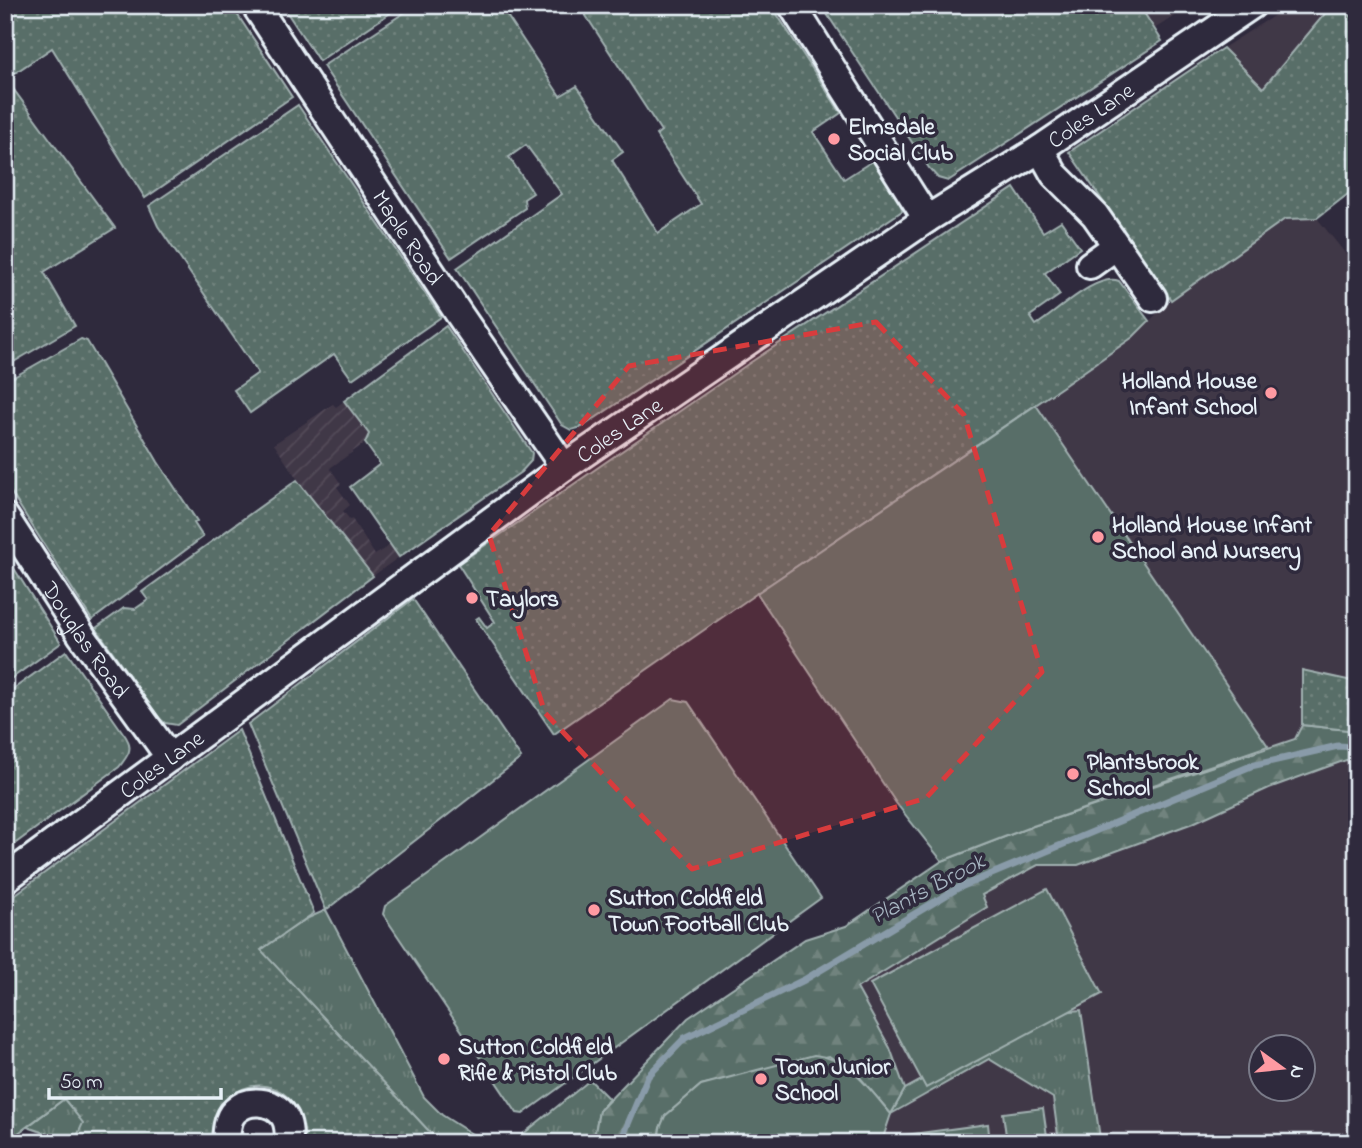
<svg xmlns="http://www.w3.org/2000/svg" width="1362" height="1148" font-family="'Indie Flower',sans-serif">
<style>
.built{fill:#413747;fill-rule:evenodd}
.industrial{fill:url(#industrial-furrows)}
.grass{fill:url(#grass-tufts);stroke:#a0b0b0;stroke-width:2}
.forest{fill:url(#forest-firs);stroke:#a0b0b0;stroke-width:2}
.garden{fill:url(#garden-dots);stroke:#a0b0b0;stroke-width:2}
.pitch{fill:#596e67;stroke:#a0b0b0;stroke-width:2}
.lines{fill:none;stroke-linecap:round;stroke-linejoin:round}
.stream{stroke:#899ba9;stroke-width:7}
.minor-casing{stroke:#e8f1f8;stroke-width:32}
.minor{stroke:#2f2a3d;stroke-width:26}
.marked{fill:#d83c3d;fill-opacity:0.2;stroke:#d83c3d;stroke-width:5;stroke-dasharray:14 9;stroke-linejoin:round}
.poi-dot{fill:#ff9aa2;stroke:#2f2a3d;stroke-width:2.5}
.labels{text-anchor:middle;stroke-width:7;stroke-linejoin:round;paint-order:stroke}
.street-label{font-size:23px;fill:#e8f1f8;stroke:#2f2a3d}
.poi-label{font-size:23px;font-weight:bold;fill:#e8f1f8;stroke:#2f2a3d;text-anchor:start}
.water-label{font-size:24px;font-style:italic;fill:#a9b8c4;stroke:#2f2a3d}
</style>
<defs>
<pattern id="industrial-furrows" width="10" height="10" patternUnits="userSpaceOnUse" patternTransform="scale(1.75)"><rect width="10" height="10" fill="#413747"/><path d="M-1 1l2-2M0 10L10 0M9 11l2-2" fill="none" stroke="#534b59"/></pattern>
<pattern id="grass-tufts" width="24" height="20" patternUnits="userSpaceOnUse" patternTransform="scale(1.75)"><rect width="24" height="20" fill="#596e67"/><path d="M3 7l-1-3M5 7V3M7 7l1-3M15 17l-1-3M17 17v-4M19 17l1-3" fill="none" stroke="#71837e"/></pattern>
<pattern id="forest-firs" width="22" height="20" patternUnits="userSpaceOnUse" patternTransform="scale(1.75)"><rect width="22" height="20" fill="#596e67"/><path d="M5 1l3.5 6h-7zM16 11l3.5 6h-7z" fill="#71837e"/></pattern>
<pattern id="garden-dots" width="8" height="8" patternUnits="userSpaceOnUse" patternTransform="scale(1.75)"><rect width="8" height="8" fill="#596e67"/><path d="M2 2h.1M6 6h.1" fill="none" stroke="#71837e" stroke-width="1.8" stroke-linecap="round"/></pattern>
</defs>
<rect width="100%" height="100%" fill="#2f2a3d"/>
<filter id="ink" filterUnits="userSpaceOnUse"><feTurbulence type="fractalNoise" baseFrequency=".0143" numOctaves="2"/><feDisplacementMap in="SourceGraphic" scale="14" xChannelSelector="R" yChannelSelector="G"/><feConvolveMatrix kernelMatrix="1 2 1 2 8 2 1 2 1" color-interpolation-filters="sRGB"/></filter>
<g filter="url(#ink)">
<g class="built">
<polygon points="1139,5 1193,5 1154,29"/>
<polygon points="1306,5 1327,5 1330,8 1262,88 1223,48 1289,6 1300,13"/>
<path d="M1317 218 1357 268V682L1302 671V725L1269 787 1347 760 1357 761V1143H593L981 895 942 861 896 803 757 593 1133 337 1171 300 1285 219ZM1260 1046H1302V1088H1260Z"/>
</g>
<polygon class="industrial" points="344,401 369,435 365,443 330,468 341,484 337,487 350,505 343,511 350,520 352,519 375,555 390,545 399,557 373,576 314,504 274,444 333,404 336,407"/>
<g class="grass">
<polygon points="326,910 424,1097 442,1115 486,1143 440,1143 260,950 306,919"/>
<polygon points="1081,1010 1100,1138 1059,1143 1053,1098 989,1059 891,1114 905,1089 1043,1014"/>
<polygon points="590,1080 609,1099 599,1111 593,1143 512,1143"/>
<polygon points="64,1099 84,1123 74,1143 27,1127"/>
</g>
<polygon class="forest" points="1302,725 1357,731 1357,761 1346,760 1269,788 1193,823 1078,865 1038,865 982,895 987,907 857,988 890,1048 905,1089 891,1114 858,1075 829,1056 701,1085 665,1116 660,1128 658,1143 593,1143 599,1111 688,1018 805,939 846,926 942,861 1033,826 1295,739"/>
<g class="garden">
<polygon points="5,5 231,5 292,97 145,198 52,48 6,79 115,228 44,272 75,326 5,367"/>
<polygon points="282,5 402,5 319,61"/>
<polygon points="416,5 500,5 560,96 577,86 623,152 612,160 658,233 701,204 656,135 661,131 579,5 771,5 841,113 813,132 844,179 874,160 901,201 902,211 582,427 571,430 562,425 457,268 562,194 526,145 509,157 533,193 524,199 525,208 451,258 323,66"/>
<polygon points="821,5 1139,5 1162,41 948,181 938,178 929,168"/>
<polygon points="1332,5 1337,5 1357,21 1357,187 1317,218 1285,219 1171,300 1069,152 1223,48 1263,88"/>
<polygon points="298,105 441,317 352,379 334,354 250,413 234,390 258,373 158,226 149,206"/>
<path d="M1014 188 1043 232 1061 221 1080 248 1045 273 1060 295 1030 316 1036 325C1056 313 1097 272 1119 281L1149 321 1133 337 1062 387 753 596 554 734 476 619 479 617 487 628 495 622 458 564 748 364Z"/>
<polygon points="446,326 532,453 531,461 521,472 399,557 350,487 380,464 365,443 369,434 344,401"/>
<polygon points="81,339 87,341 158,462 197,521 194,523 203,537 92,620 5,483 5,382"/>
<polygon points="297,480 373,576 177,725 165,723 159,718 96,628 124,608 135,609 148,600 142,592"/>
<polygon points="5,554 61,643 5,683"/>
<polygon points="413,599 521,758 326,910 248,724"/>
<path d="M66 651 126 737C134 749 127 757 119 767L5 851V695Z"/>
<polygon points="1302,670 1357,682 1357,731 1302,725"/>
<path d="M239 730 314 913 261 950 440 1143H305C304 1132 303 1120 298 1111 272 1063 209 1088 211 1143H74L83 1123 64 1099 5 1143V902Z"/>
</g>
<g class="pitch">
<polygon points="1036,405 1268,746 1033,826 942,861 896,803 757,593"/>
<polygon points="673,699 688,702 821,898 523,1114 517,1113 383,914 385,906"/>
<polygon points="1047,889 1102,994 926,1088 870,984"/>
<path d="M814 1055C850 1058 869 1089 891 1114L883 1138 988 1124 990 1143H884L883 1140 881 1143H658L660 1128 665 1116 701 1085Z"/>
<polygon points="1043,1108 1048,1143 1007,1143 1003,1113"/>
</g>
<g class="lines">
<polyline class="stream" points="620,1143 648,1076 685,1038 804,980 958,888 1251,766 1338,746 1357,747"/>
<defs>
<g id="minor">
<path id="s1" d="M255 5 459 314 564 467"/>
<polyline points="792,5 927,219"/>
<polyline points="1040,149 1054,174 1095,215 1153,298"/>
<polyline points="1090,265 1115,247"/>
<path id="s2" d="M5 517 82 636 170 758"/>
<path id="s3" d="M5 879 564 467 927 219 1040 149 1252 5"/>
<path d="M227 1143C226 1133 227 1118 235 1111 248 1098 273 1100 284 1116 289 1123 289 1134 289 1143"/>
</g>
</defs>
<use href="#minor" class="minor-casing"/>
<use href="#minor" class="minor"/>
</g>
</g>
<path class="marked" d="M876 322 964 415 1042 672 926 798 692 869 545 713 489 535 629 366Z"/>
<g class="poi-dot">
<circle cx="834" cy="139" r="7"/>
<circle cx="1271" cy="393" r="7"/>
<circle cx="1098" cy="537" r="7"/>
<circle cx="472" cy="598" r="7"/>
<circle cx="1073" cy="774" r="7"/>
<circle cx="594" cy="910" r="7"/>
<circle cx="444" cy="1059" r="7"/>
<circle cx="761" cy="1079" r="7"/>
</g>
<g class="labels">
<g class="street-label">
<text dy="8" stroke="none"><textPath href="#s3" startOffset="1328">Coles Lane</textPath></text>
<text dy="8" stroke="none"><textPath href="#s1" startOffset="278">Maple Road</textPath></text>
<text dy="8" stroke="none"><textPath href="#s3" startOffset="761">Coles Lane</textPath></text>
<text dy="8" stroke="none"><textPath href="#s2" startOffset="147">Douglas Road</textPath></text>
<text dy="8" stroke="none"><textPath href="#s3" startOffset="194">Coles Lane</textPath></text>
</g>
<g class="poi-label">
<text x="848" y="134">Elmsdale<tspan x="848" dy="26">Social Club</tspan></text>
<text x="1257" y="388" text-anchor="end">Holland House<tspan x="1257" dy="26">Infant School</tspan></text>
<text x="1112" y="532">Holland House Infant<tspan x="1112" dy="26">School and Nursery</tspan></text>
<text x="486" y="606">Taylors</text>
<text x="1087" y="769">Plantsbrook<tspan x="1087" dy="26">School</tspan></text>
<text x="608" y="905">Sutton Coldfield<tspan x="608" dy="26">Town Football Club</tspan></text>
<text x="458" y="1054">Sutton Coldfield<tspan x="458" dy="26">Rifle &amp; Pistol Club</tspan></text>
<text x="775" y="1074">Town Junior<tspan x="775" dy="26">School</tspan></text>
</g>
<g class="water-label">
<text transform="translate(927 888) rotate(-28)" y="8">Plants Brook</text>
</g>
</g>
<rect width="1362" height="1148" fill="none" stroke="#2f2a3d" stroke-width="28"/>
<rect x="14" y="14" width="1334" height="1120" fill="none" stroke="#e8f1f8" stroke-width="2.5" filter="url(#ink)"/>
<g transform="translate(1282 1068) rotate(105)"><circle r="33" fill="#2f2a3d" stroke="#797a88" stroke-width="2"/>
<path d="M0-5L12 26L0 18L-12 26Z" fill="#ff9aa2"/>
<text y="-10" font-size="19" font-weight="bold" text-anchor="middle" fill="#e8f1f8">N</text>
</g>
<path d="M49 1088v10h172v-10" fill="none" stroke="#e8f1f8" stroke-width="3.5"/>
<text x="60" y="1088" font-size="21" fill="#e8f1f8" stroke="#2f2a3d" stroke-width="5" paint-order="stroke">50 m</text>
</svg>
